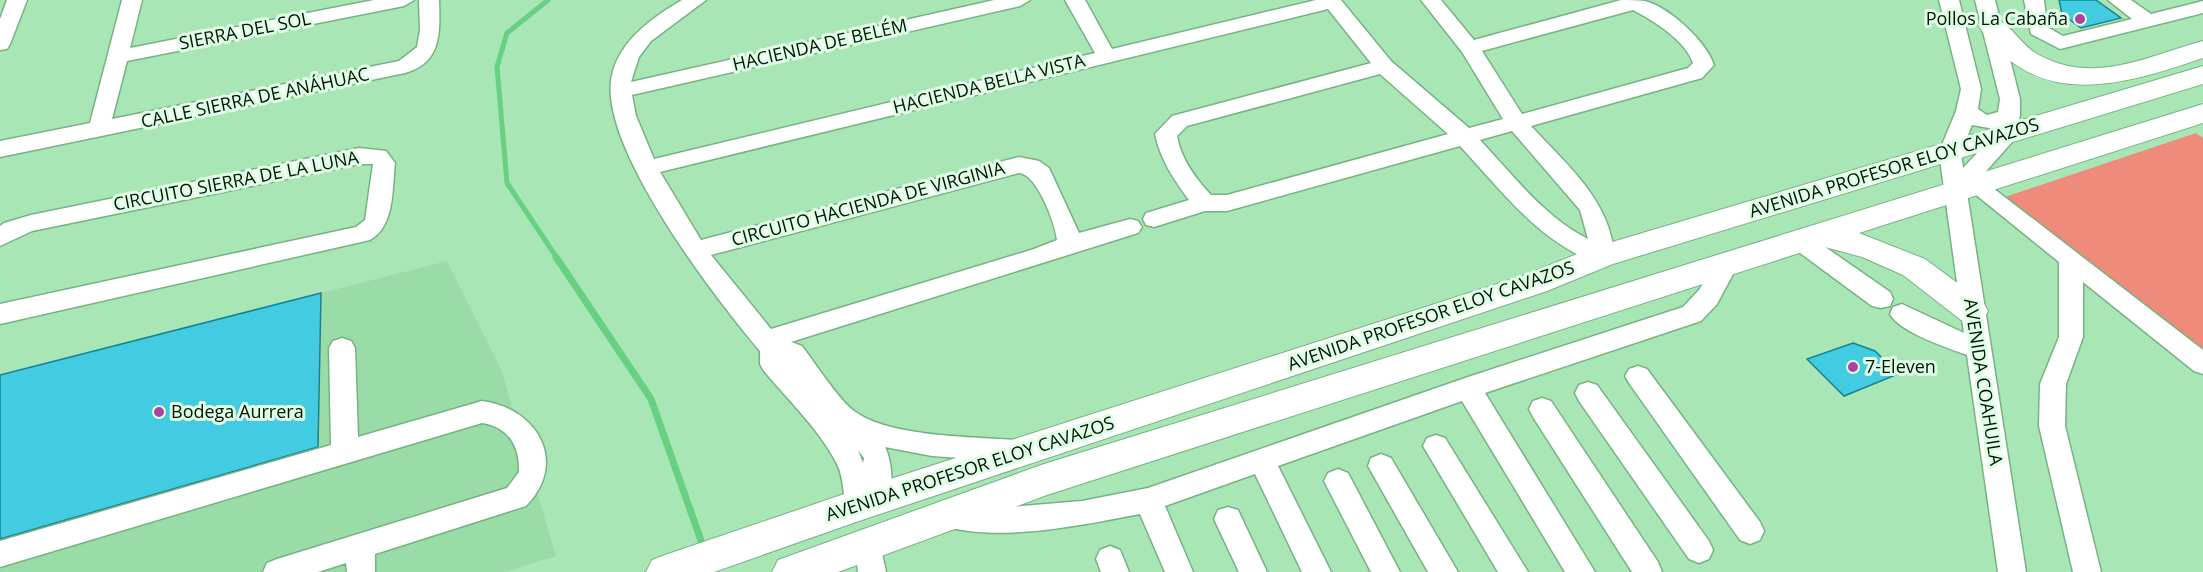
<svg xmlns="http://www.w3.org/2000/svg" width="2203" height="572" font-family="'Open Sans',sans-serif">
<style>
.built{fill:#99dca7}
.green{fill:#ee8b7b}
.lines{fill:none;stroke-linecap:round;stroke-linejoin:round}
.stream-far1{stroke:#68d082;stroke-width:5}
.stream{stroke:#68d082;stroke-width:7}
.building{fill:#43cce1;stroke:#188292;stroke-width:1.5}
.minor-casing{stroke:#77b283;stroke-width:3}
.major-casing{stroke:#77b283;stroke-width:2}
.minor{fill:#fff;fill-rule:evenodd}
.major{fill:#fff;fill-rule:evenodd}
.poi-dot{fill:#ab42a4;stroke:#e0fee5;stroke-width:2}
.labels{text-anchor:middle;stroke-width:6;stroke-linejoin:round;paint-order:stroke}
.poi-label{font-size:18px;fill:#011505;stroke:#e0fee5;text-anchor:start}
.street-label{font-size:18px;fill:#011505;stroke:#e0fee5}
</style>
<rect width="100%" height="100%" fill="#a9e6b5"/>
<polygon class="built" points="447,261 501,369 556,556 504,572 0,572 0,375"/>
<polygon class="green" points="2196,133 2203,138 2203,357 2005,197"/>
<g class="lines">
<polyline class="stream-far1" points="548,0 507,33 497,67 507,183 557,258"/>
<polyline class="stream" points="556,257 651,399 704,549"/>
</g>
<g class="building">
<polygon points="2059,0 2096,0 2121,18 2081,28 2062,14"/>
<polygon points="321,293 318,447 0,539 0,375"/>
<polygon points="1853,343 1875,351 1898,374 1844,396 1807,359"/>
</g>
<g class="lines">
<defs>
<g id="minor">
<polygon points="7,0 27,0 10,44 7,49 0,50 0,19"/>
<path d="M122 0H142L130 48 374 0H414L404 6 127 61 112 119 399 61 417 47 420 30 419 0H439C440 32 442 63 405 73L0 157V141L90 123Z"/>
<path d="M682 0H706L651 41 639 57 631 82 994 0H1030L1020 6 632 95 636 116 654 159 1095 53 1065 0H1085L1112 49 1316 0H1341L1391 61 1469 128 1503 119 1462 52 1421 0H1441L1474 40 1621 0C1628 0 1638 0 1645 1 1669 7 1706 41 1714 65L1702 78 1531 126C1562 160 1602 193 1612 240 1613 248 1616 254 1611 262L1603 265C1541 245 1503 192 1460 146L1227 211H1205L1154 227 1146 225 1143 219 1146 213 1189 200C1174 180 1160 159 1155 134L1172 116 1371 63 1328 9 660 172 701 240 1019 157 1039 161 1049 168 1079 233 1130 219 1138 221 1142 227 1138 233 791 342 802 346C815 363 838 399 854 411 888 437 974 437 1017 440L1026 443 1030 451 1026 459 1017 462 932 456 885 447C893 463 894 493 886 510L876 513 870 511 859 517 849 514C842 498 845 480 837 464 819 429 789 401 764 371L760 364V351C716 299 596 144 612 75 620 40 653 17 682 0ZM1633 10C1654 21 1685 40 1693 63L1688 68 1522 114 1482 51ZM1380 74 1448 134 1227 195H1211C1195 178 1181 159 1177 136L1187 126ZM1512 131 1580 210 1588 239C1544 217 1513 175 1480 140ZM1019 173C1037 174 1055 223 1057 240L1034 249 771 329 711 255ZM857 449 864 458 863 463 858 450Z"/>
<path d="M1939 0H1959L1981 89 1978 109 1987 115 1998 112 2000 99 1975 0H1995L2020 99V115L2013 141 1980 178 2203 350V374L2194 371 2083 282V337L2066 384 2065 426 2101 572H2073L2039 426 2040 384 2059 337V262L1970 190 1967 193 2026 572H1998L1967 355C1948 348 1899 332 1890 314L1893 307 1902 304 1964 333 1939 152 1956 111 1961 89ZM1972 125 1995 129V134L1963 168 1961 152Z"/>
<polygon points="2024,0 2044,0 2047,27 2063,36 2132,19 2108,0 2131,0 2151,14 2203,1 2203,13 2060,49 2031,34"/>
<path d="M359 148 386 151 395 163C392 189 395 226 370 240L0 324V304L356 227 365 220 373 164H359L32 231 0 246V226L4 223 31 215Z"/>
<polygon points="1800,232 1808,235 1890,292 1893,299 1890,306 1881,308 1872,306 1792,247 1788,241 1792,235"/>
<path d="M1727 254 1735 257 1739 263 1717 304 1701 321 1485 393 1595 572H1565L1462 401 1278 466 1331 572H1302L1255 474 1165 506 1193 572H1165L1140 514C1082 525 994 544 938 524L934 515 938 506 948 503 984 509 1082 501 1148 488 1468 377 1683 307 1699 290 1719 257Z"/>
<path d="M342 338 351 341 355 348 358 437 482 401C537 408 569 462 526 506L375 554V572H347L346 563 318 572H263L267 563 277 559 507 488 519 472C520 447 509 427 482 423L0 567V541L331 445 329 348 333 341Z"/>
<polygon points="1638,366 1647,369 1760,522 1764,531 1760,540 1750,544 1740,540 1629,383 1625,376 1629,369"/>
<polygon points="1588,382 1597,385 1709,541 1713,550 1709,559 1699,563 1689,559 1579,401 1575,393 1579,385"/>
<polygon points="1542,398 1551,401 1658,562 1662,572 1632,572 1533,417 1529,409 1533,401"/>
<polygon points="1436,435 1445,438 1528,572 1498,572 1423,446 1427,438"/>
<polygon points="1381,454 1391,458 1458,572 1428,572 1368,466 1371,458"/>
<polygon points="1338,469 1348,473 1400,572 1371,572 1324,481 1328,473"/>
<polygon points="1228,507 1238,510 1267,572 1239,572 1214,519 1218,510"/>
<polygon points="868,531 878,535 886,572 858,572 854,544 858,535"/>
<polygon points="1110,546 1120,550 1129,572 1101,572 1096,559 1100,550"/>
</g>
<g id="major">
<path d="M1991 17C2010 22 2020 44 2037 54 2094 86 2147 56 2203 41V58C2121 86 2035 112 1978 25L1982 19Z"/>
<polygon points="2203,66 2203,84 1613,264 1547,291 859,521 714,572 646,572 652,560 665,555 859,489 1525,275 1592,248"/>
<polygon points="2203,104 2203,123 1859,233 1925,259 1983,302 1988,311 1983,320 1972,323 1961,320 1903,275 1862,257 1821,246 1047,495 838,572 772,572 778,560 1044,464"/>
</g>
</defs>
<use href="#minor" class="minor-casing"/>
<use href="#major" class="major-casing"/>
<use href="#minor" class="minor"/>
<use href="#major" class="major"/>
</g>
<g class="poi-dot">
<circle cx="2080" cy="19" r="6"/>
<circle cx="1853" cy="367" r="6"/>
<circle cx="159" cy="412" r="6"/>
</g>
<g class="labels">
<g class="poi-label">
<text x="2068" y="25" text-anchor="end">Pollos La Cabaña</text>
<text x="1865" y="373">7-Eleven</text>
<text x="171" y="418">Bodega Aurrera</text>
</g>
<g class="street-label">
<text transform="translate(245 31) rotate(-11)" y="6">SIERRA DEL SOL</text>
<text transform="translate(820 45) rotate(-13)" y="6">HACIENDA DE BELÉM</text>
<text transform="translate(989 84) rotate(-14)" y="6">HACIENDA BELLA VISTA</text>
<text transform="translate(255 98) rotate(-12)" y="6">CALLE SIERRA DE ANÁHUAC</text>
<text transform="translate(1894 168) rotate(-17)" y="6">AVENIDA PROFESOR ELOY CAVAZOS</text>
<text transform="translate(236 181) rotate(-11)" y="6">CIRCUITO SIERRA DE LA LUNA</text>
<text transform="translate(868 204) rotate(-15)" y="6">CIRCUITO HACIENDA DE VIRGINIA</text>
<text transform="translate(1431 316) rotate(-19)" y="6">AVENIDA PROFESOR ELOY CAVAZOS</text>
<text transform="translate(1983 382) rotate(81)" y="6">AVENIDA COAHUILA</text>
<text transform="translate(970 469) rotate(-18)" y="6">AVENIDA PROFESOR ELOY CAVAZOS</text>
</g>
</g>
</svg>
